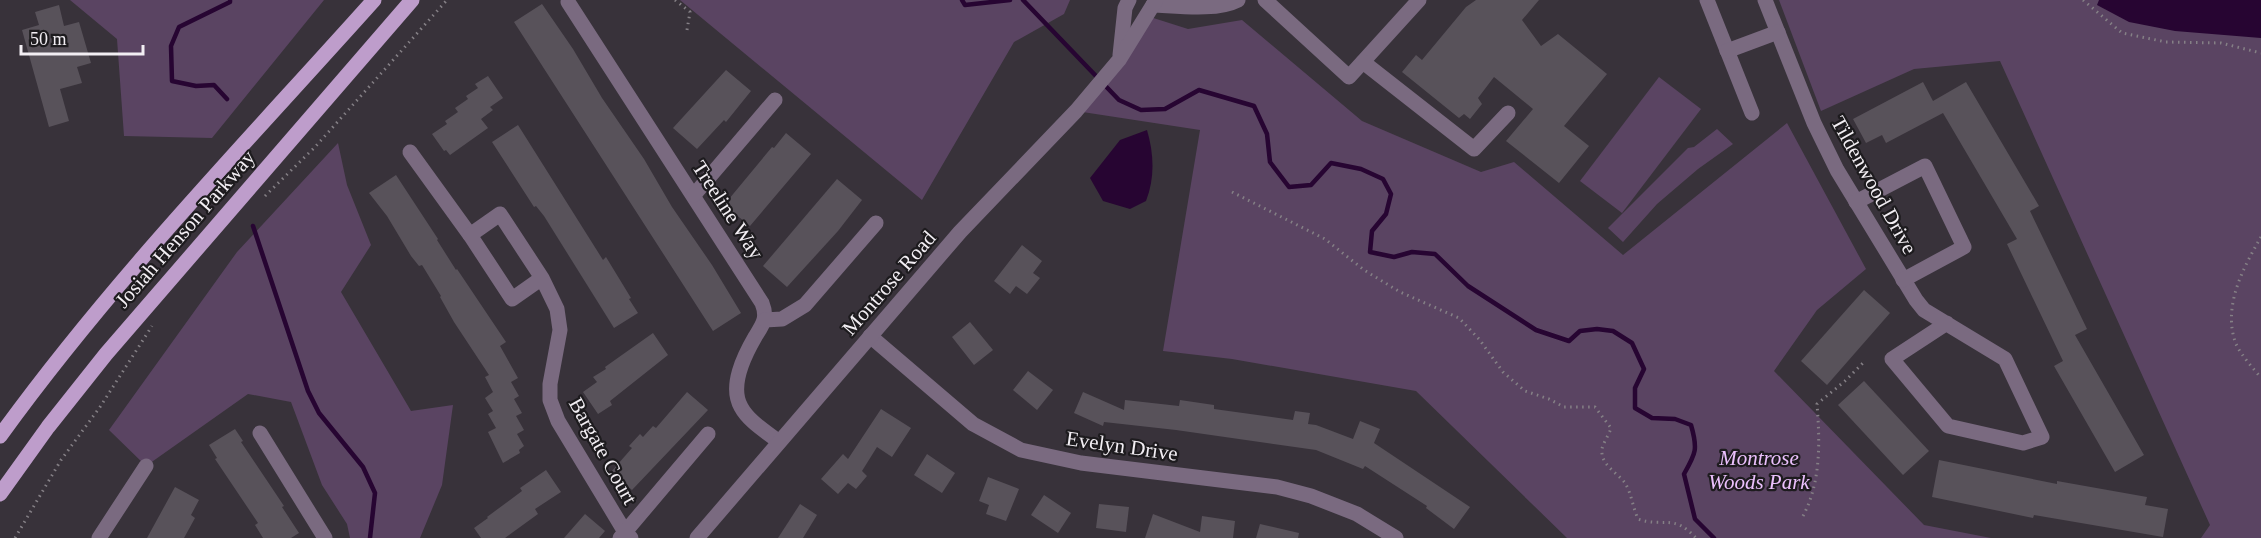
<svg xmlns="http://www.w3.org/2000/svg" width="2261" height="538" font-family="'Times New Roman',serif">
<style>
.green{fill:#5a4462}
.water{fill:#270532}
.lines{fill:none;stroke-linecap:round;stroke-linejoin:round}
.stream{stroke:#270532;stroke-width:4.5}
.building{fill:#58525a}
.path{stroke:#858086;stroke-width:3;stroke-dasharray:1.5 4.5;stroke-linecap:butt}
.minor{stroke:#7a6a80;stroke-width:15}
.major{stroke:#be9dcb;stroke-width:15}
.labels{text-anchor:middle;stroke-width:4.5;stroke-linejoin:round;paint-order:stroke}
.street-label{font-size:21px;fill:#f2eef3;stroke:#1d1b1e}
.park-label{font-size:21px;font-style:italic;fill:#ebc0fd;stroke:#1d1b1e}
</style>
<rect width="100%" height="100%" fill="#38323a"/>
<g class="green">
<polygon points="70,0 324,0 212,138 124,136 117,39"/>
<polygon points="680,0 1070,0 1064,14 1014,42 922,200"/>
<polygon points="1779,0 2261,0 2261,538 2201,538 2210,525 2000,61 1914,69 1821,111"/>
<polygon points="1144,15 1188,29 1242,20 1362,121 1481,172 1514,162 1623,255 1787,123 1866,269 1817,310 1774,371 1924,525 1991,538 1567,538 1416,391 1232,359 1163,351 1200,130 1076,111"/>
<polygon points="1659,77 1701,109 1622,213 1580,181"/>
<polygon points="1717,129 1733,144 1698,169 1657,204 1623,242 1608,228 1688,148 1694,147"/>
<polygon points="338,143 347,185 371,245 341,292 411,411 453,405 442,485 420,538 350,538 347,524 322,485 291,402 248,394 146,466 109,430 237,252"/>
</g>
<g class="water">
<polygon points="2099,0 2261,0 2261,38 2175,31 2129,22 2097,5"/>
<path d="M1147 130C1154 154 1155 178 1146 201L1130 209 1103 201 1090 178 1120 140Z"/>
</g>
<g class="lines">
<g class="stream">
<polyline points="962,0 965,5 1010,0"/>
<path d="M1023 0 1119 100 1141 110 1165 109 1199 90 1254 106 1267 134 1270 162 1289 187 1311 185 1331 163 1361 169 1383 179 1391 194 1386 214 1372 231 1370 252 1394 257 1412 252 1435 254 1468 286 1536 330 1569 341 1580 331 1597 329 1613 331 1632 343 1644 369 1635 388V408L1652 418 1675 419 1691 425C1698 449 1696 453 1684 474L1695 519 1714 538"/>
<polyline points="227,99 214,85 196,86 172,81 171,46 179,27 230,2 230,0"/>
<polyline points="253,226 308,391 319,413 363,467 375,493 370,538"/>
</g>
</g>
<g class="building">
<polygon points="1476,0 1539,0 1522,20 1541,46 1558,34 1607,74 1564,126 1589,146 1559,183 1506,141 1533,109 1494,77 1478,98 1482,104 1470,119 1464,114 1459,118 1402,72 1416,55 1422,60 1466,7"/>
<polygon points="542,4 573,49 602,98 644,159 672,207 712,265 741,313 713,331 514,22"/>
<polygon points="59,5 64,26 79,22 91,63 77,67 82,83 60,89 69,121 49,127 22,30 39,25 35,12"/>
<polygon points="726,70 751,91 726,122 724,120 697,149 673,128"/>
<polygon points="488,76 503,98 490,107 493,110 481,119 488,128 450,155 446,150 444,151 432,134 447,124 445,121 458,112 455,108 468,99 466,96 478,88 475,84"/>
<polygon points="1923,82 1933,101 1966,82 2039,206 2030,211 2087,329 2075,335 2144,455 2115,472 2054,366 2063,361 2007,244 2017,239 1943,113 1886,143 1882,135 1866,143 1853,119"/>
<polygon points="518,125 603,260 606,257 631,298 629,299 638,313 614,328 544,216 536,206 534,207 492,142"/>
<polygon points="786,133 811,154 750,226 724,205 772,147 774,148"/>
<polygon points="396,175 438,239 437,240 456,270 457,269 506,342 500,346 518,378 511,382 519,396 514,399 522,413 516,416 524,430 517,434 524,446 519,450 520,453 503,463 488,432 496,428 488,414 493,411 485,398 493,392 485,377 489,375 454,322 440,297 441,296 422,265 419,266 411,256 387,216 369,193"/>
<polygon points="837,179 862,200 838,231 787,287 763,266"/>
<polygon points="1022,245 1042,261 1033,273 1040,278 1027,294 1016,286 1010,294 994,281"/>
<polygon points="1864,290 1890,313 1827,385 1801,361"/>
<polygon points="970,322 993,350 974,365 952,337"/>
<polygon points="653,333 668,355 610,401 612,405 598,414 583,392 597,382 593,377 606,369 605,367"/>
<polygon points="1028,371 1053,390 1037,410 1013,390"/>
<polygon points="1864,381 1929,451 1903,475 1838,405"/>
<polygon points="687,392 708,410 632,490 611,472 632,448 629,446 640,434 643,437 653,426 656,428"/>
<polygon points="1083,392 1124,410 1125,400 1179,406 1180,400 1214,405 1214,409 1293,420 1295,411 1310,413 1308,424 1316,425 1353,439 1360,421 1380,429 1374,443 1470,507 1454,529 1426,508 1427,506 1365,466 1363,469 1316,450 1176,430 1104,422 1103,426 1074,413"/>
<polygon points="881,409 911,428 892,457 877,447 862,471 867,476 856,489 848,483 838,494 821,479 843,454 848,459"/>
<polygon points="235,429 243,441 241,442 284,506 282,507 299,533 291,538 263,538 255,525 258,523 215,459 217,458 209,445"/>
<polygon points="927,454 955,473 942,493 914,475"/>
<polygon points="1939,460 2057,484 2057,481 2147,497 2145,505 2168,509 2163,537 2034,515 2033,518 1932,497"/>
<polygon points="546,470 561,492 535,509 538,514 505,538 481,538 474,528 488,518 487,517 522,491 520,488"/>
<polygon points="988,477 1019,489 1006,521 986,514 989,505 979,501"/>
<polygon points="175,487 199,500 191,515 195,518 184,538 147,538"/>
<polygon points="1044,495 1071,513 1058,533 1031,515"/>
<polygon points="800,504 817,515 803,538 778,538"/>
<polygon points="1099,504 1129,507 1126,532 1096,528"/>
<polygon points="585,514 605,531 599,538 564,538"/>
<polygon points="1153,514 1200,532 1202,516 1235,521 1233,538 1145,538"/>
<polygon points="1260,524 1299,533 1298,538 1256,538"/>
</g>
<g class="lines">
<g class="path">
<polyline points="675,0 690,12 687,30"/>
<polyline points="2083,0 2122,33 2166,42 2221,43 2261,53"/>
<path d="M1232 192 1325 239 1364 270 1400 292 1459 318 1479 339 1503 372 1525 391 1549 399 1564 407H1595L1611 428C1609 435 1603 443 1602 449 1600 465 1618 473 1625 483 1631 492 1633 508 1638 519 1664 528 1673 513 1696 538"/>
<polyline points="265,196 315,147 447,0"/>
<path d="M2261 237C2243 268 2222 307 2236 344 2241 355 2253 368 2261 378"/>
<path d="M1803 516C1821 482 1820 442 1817 404L1845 381 1863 363"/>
<polyline points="15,538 61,460 100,407 152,326"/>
</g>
<g class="minor">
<polyline points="1265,0 1349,77 1419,0"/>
<polyline points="1707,0 1752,113"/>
<polyline points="1765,0 1814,123 1837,170 1916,300 1924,310 2005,359 2042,437 2023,443 1948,426 1892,359 1947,323"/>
<path d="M568 2 762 303C768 318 763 324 755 337 744 356 729 386 741 407 749 422 767 432 779 442"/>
<path d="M1153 5C1178 6 1217 11 1238 0"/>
<polyline points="1727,51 1778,32"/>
<polyline points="1120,55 1125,8 1129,0"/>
<polyline points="1363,62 1474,149 1508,113"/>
<polyline points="410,152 470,235"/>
<polyline points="694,195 775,100"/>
<polyline points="1856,202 1925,166 1964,247 1903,280"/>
<polyline points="542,278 512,299 470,235 500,214 542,278 557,309 560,330 550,384 550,400 558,421 625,532 631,538"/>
<polyline points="765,320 782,319 805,305 876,223"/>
<polyline points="870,336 973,424 1021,450 1081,463 1277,487 1311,496 1357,514 1396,538"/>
<polyline points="260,433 325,538"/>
<polyline points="99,538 146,466"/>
<polyline points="620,538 708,434"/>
<polyline points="697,538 960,232 1076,111 1119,60 1156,0"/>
</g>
<g class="major">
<path d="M0 436C112 281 247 142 374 0"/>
<polyline points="0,494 48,427 106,354 412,0"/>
</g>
</g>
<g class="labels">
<g class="street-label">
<text transform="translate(1874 185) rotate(61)" y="7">Tildenwood Drive</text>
<text transform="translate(728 210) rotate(57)" y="7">Treeline Way</text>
<text transform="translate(185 229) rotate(-49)" y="7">Josiah Henson Parkway</text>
<text transform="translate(889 283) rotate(-49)" y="7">Montrose Road</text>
<text transform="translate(1122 446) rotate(8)" y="7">Evelyn Drive</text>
<text transform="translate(603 451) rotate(61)" y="7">Bargate Court</text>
</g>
<g class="park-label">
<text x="1759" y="465">Montrose<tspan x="1759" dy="24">Woods Park</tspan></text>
</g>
</g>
<path d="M21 45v9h122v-9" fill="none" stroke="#f2eef3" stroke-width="3"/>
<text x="30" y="45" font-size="18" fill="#f2eef3" stroke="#1d1b1e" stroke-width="4.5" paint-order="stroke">50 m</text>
</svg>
